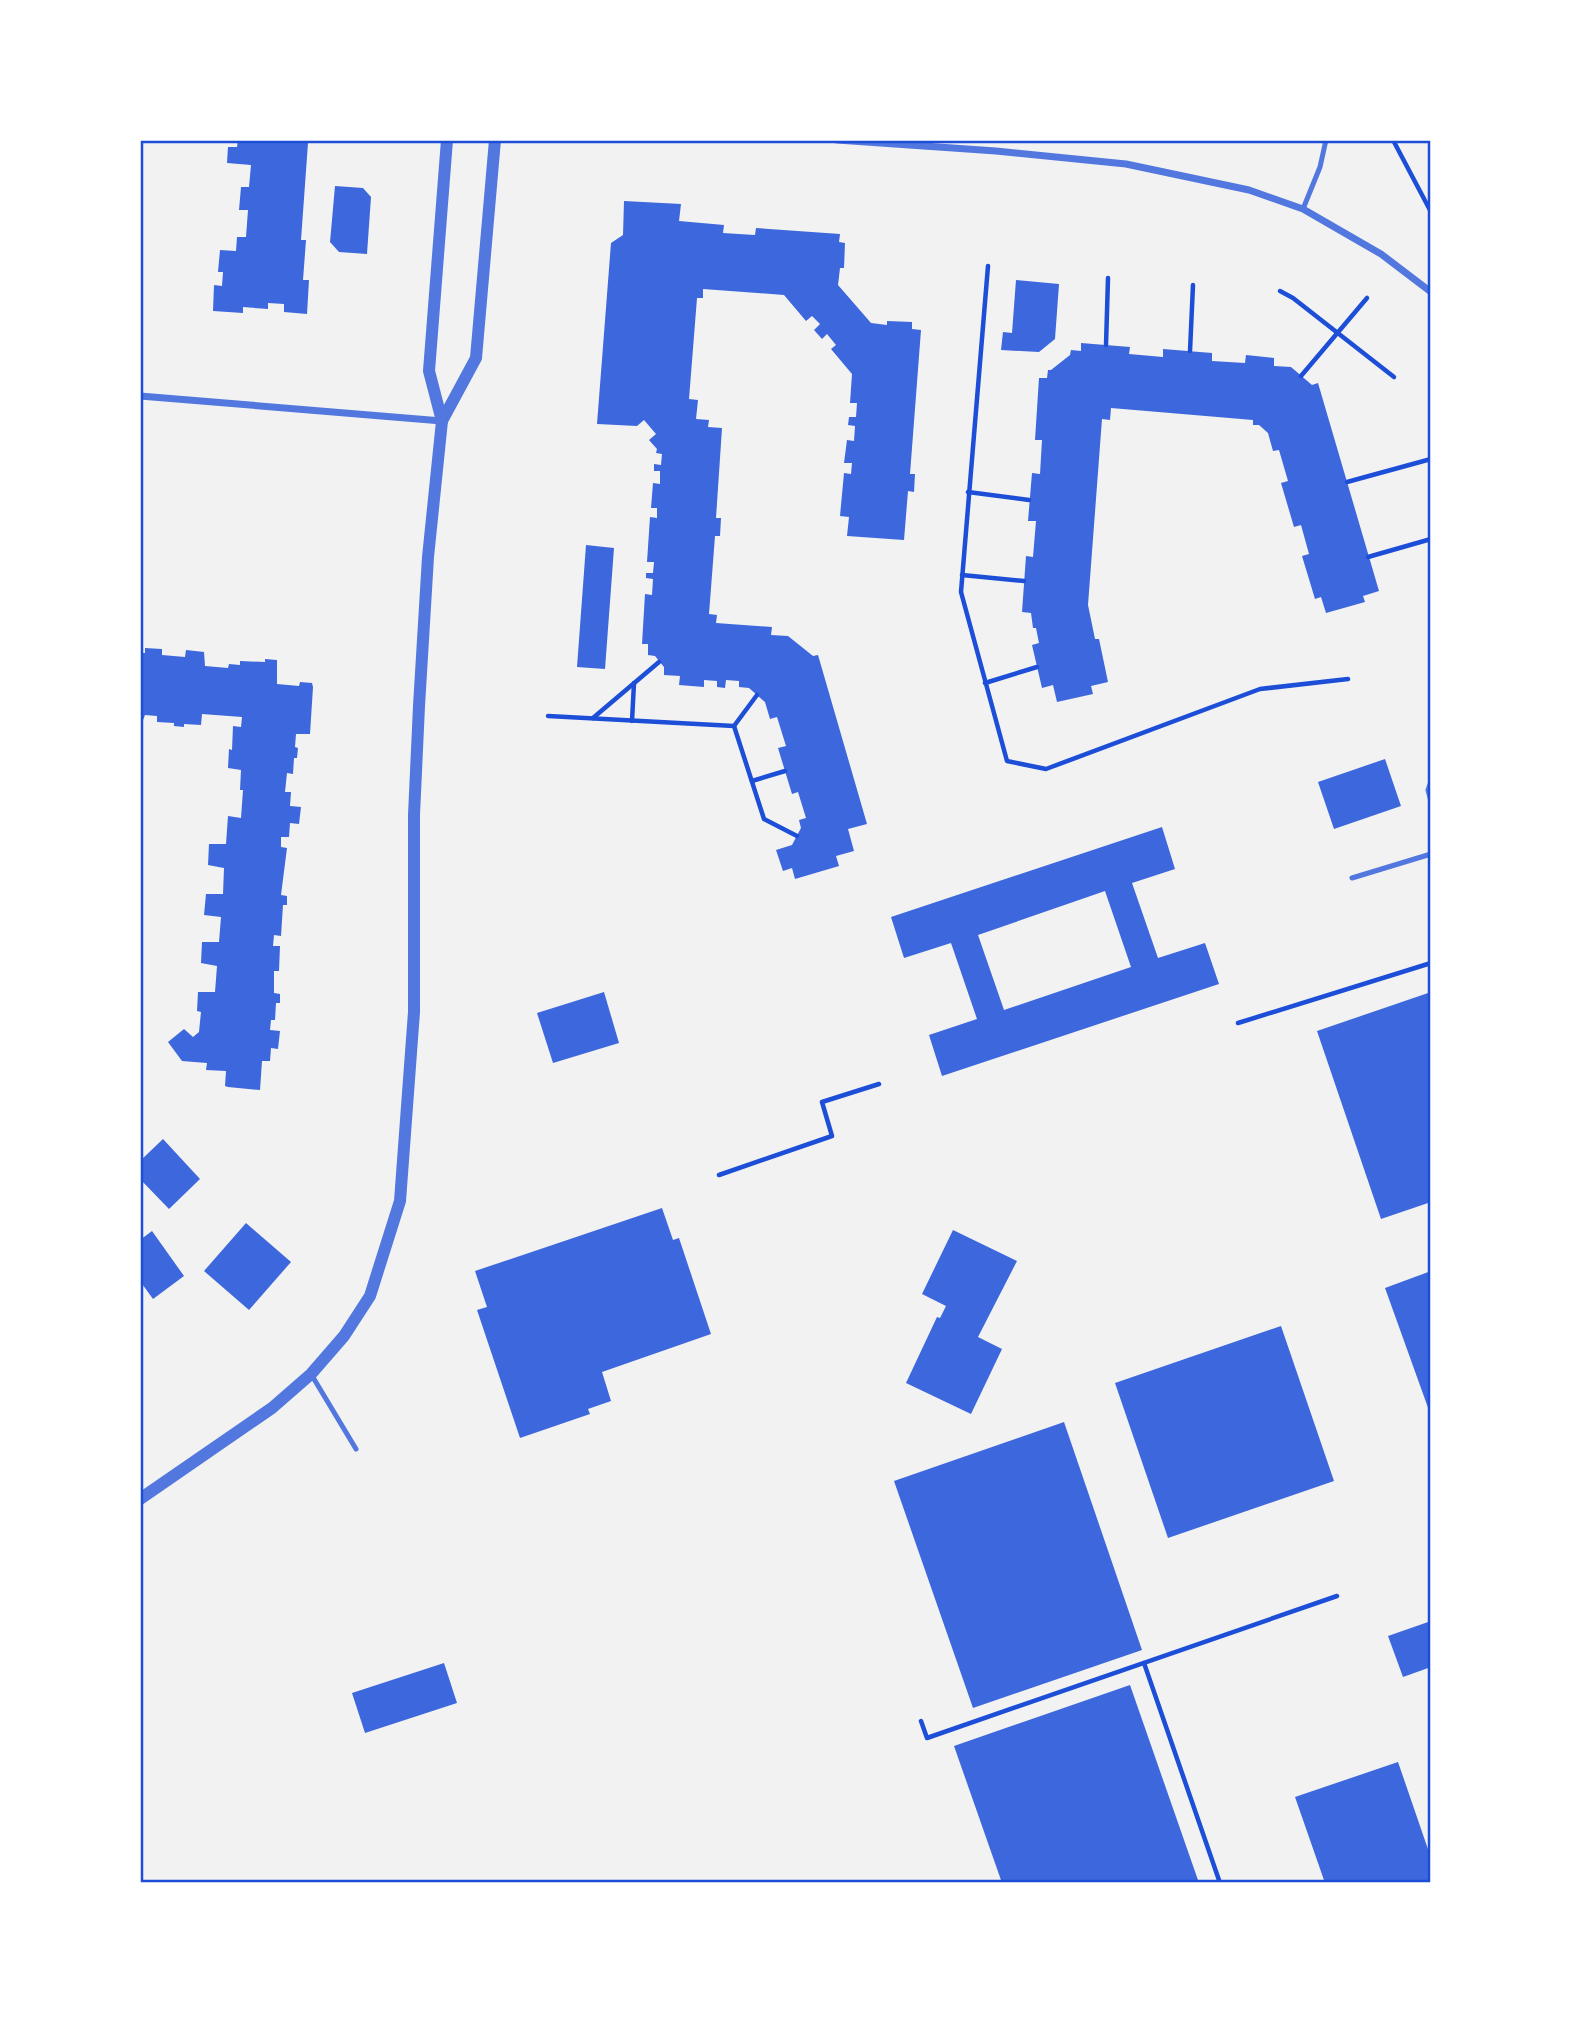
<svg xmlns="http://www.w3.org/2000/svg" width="1571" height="2023" font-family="'PT Serif',serif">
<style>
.building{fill:#3d67dc;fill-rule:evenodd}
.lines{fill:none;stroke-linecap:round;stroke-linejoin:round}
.path{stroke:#1d4ed8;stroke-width:4.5}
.service{stroke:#5277de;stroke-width:5}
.minor{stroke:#5277de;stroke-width:7}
.tertiary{stroke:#5277de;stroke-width:12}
.neatline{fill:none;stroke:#1d4ed8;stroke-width:2.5}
</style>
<rect width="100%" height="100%" fill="#f2f2f2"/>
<g class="building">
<polygon points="238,140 310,140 310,143 308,143 301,240 306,240 303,280 309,280 307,314 284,312 284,304 268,303 268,309 243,307 243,313 213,311 214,285 222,286 223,272 218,272 220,250 236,251 237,237 246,237 248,210 239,210 241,187 249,187 251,165 227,163 228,147 237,147"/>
<polygon points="335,186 363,188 371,197 367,254 339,252 330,242"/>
<polygon points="624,201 681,204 679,221 724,225 723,233 755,235 756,228 840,234 839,242 845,243 844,268 840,268 838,285 871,323 887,325 887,321 912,322 912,329 921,330 910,474 915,474 914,492 908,491 904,540 847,536 849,517 840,516 844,473 851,474 852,463 844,463 847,440 854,441 855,426 848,425 849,417 856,417 857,403 850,403 852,374 831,349 836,345 827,334 822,339 814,330 820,324 812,316 806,321 784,295 703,289 703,298 697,298 689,399 698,400 696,419 709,420 708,427 722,428 716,518 721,518 720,536 715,536 709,614 717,615 716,623 772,627 771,635 788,636 813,656 818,655 867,824 848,829 854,851 836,856 839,866 795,879 792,868 783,871 776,850 792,845 801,828 799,820 806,818 798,792 792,794 778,748 786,746 777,717 770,719 765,702 749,688 739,687 739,681 726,680 725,688 717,687 717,681 704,680 704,687 679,685 680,676 664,675 664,667 655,656 648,655 648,644 642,644 645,594 652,595 653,579 646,578 646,573 653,573 654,562 647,562 650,517 657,518 657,508 651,508 653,483 660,484 660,471 654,471 654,464 661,465 662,454 656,453 657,449 649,440 656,434 644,420 637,426 597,424 611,243 623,235"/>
<polygon points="1016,280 1059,284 1055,339 1039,352 1001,350 1003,332 1012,333"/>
<polygon points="1081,343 1130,347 1129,354 1163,357 1163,349 1212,353 1212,361 1245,363 1246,355 1274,358 1274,366 1291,367 1312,385 1318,383 1379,591 1363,596 1365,602 1326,613 1321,597 1315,599 1302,556 1309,554 1301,525 1294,527 1281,483 1288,481 1279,450 1273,451 1268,433 1259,425 1253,425 1253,420 1111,408 1110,420 1102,419 1088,605 1095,639 1099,639 1108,682 1091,686 1093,694 1057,702 1053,685 1042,688 1032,645 1039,643 1036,628 1033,628 1031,613 1022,612 1026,556 1033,557 1036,521 1028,521 1032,473 1040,474 1042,440 1035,440 1039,378 1047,378 1048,370 1051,370 1070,355 1071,350 1081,351"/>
<polygon points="586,545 614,548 605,669 577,667"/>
<polygon points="145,648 162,649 162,655 185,657 186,650 204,652 205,666 228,668 229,664 240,665 240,661 265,662 265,659 277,660 277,684 299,686 300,682 312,683 313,687 310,734 296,734 295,747 298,748 297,758 294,758 293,774 287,773 285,792 291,792 290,806 301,807 299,824 290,823 289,837 281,837 281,847 287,848 281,895 287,896 287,905 283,905 281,936 274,935 273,946 280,946 279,971 274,971 274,993 280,994 280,1003 276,1003 275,1020 271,1020 270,1030 280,1031 278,1049 271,1048 270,1061 262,1061 260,1090 228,1087 225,1086 226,1071 206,1070 207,1063 182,1061 168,1042 184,1029 193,1037 199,1032 201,1012 197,1011 198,992 215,992 217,966 201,963 202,942 219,942 221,917 204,915 206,894 223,894 224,868 208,865 209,844 226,844 228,816 241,818 243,790 240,790 241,770 228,768 229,749 232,750 233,726 241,727 242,717 202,714 201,725 184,724 184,727 174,726 174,723 157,722 157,716 145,715 143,720 140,720 140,653 145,653"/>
<polygon points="1385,759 1401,806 1334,829 1318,782"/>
<path d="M1162 827 1175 869 1132 883 1158 958 1205 943 1219 984 942 1076 929 1035 977 1019 951 943 904 958 891 917ZM1105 891 1131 967 1004 1010 978 935Z"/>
<polygon points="604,992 619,1043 553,1063 537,1013"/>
<polygon points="1431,992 1431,1202 1381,1219 1317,1031"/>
<polygon points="163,1139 200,1179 169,1209 140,1179 140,1161"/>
<polygon points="662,1208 673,1240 679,1238 711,1334 602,1372 611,1401 588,1409 590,1414 520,1438 477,1310 487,1307 475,1271"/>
<polygon points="246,1223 291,1262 249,1310 204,1271"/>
<polygon points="953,1230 1017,1261 978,1337 1002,1349 971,1414 906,1383 937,1317 940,1318 946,1306 922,1294"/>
<polygon points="152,1231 184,1276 153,1299 140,1281 140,1240"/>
<polygon points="1431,1271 1431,1416 1385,1288"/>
<polygon points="1281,1326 1334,1481 1168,1538 1115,1383"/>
<polygon points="1064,1422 1142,1650 973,1708 894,1481"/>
<polygon points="1431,1621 1431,1667 1403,1677 1388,1636"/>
<polygon points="444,1663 457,1703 365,1733 352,1693"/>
<polygon points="1130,1685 1199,1883 1002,1883 954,1746"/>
<polygon points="1398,1762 1431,1858 1431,1883 1325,1883 1295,1797"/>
</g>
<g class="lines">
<g class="path">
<polyline points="1393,140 1431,212"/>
<polyline points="988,266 961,592 1007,761 1046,769 1260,689 1348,679"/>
<polyline points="1280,291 1293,298 1394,377"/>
<polyline points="1106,345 1108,278"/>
<polyline points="1190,351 1193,285"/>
<polyline points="1301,376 1367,298"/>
<polyline points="1347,482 1431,459"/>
<polyline points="968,492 1029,500"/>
<polyline points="1368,557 1431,539"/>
<polyline points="962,575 1024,581"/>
<polyline points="985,683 1037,667"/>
<polyline points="548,716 734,726 764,819 797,836"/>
<polyline points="593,718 659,662"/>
<polyline points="632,721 634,683"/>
<polyline points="734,726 757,695"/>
<polyline points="752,781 785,771"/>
<polyline points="1238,1023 1431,963"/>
<polyline points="719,1175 832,1136 822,1102 879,1084"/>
<polyline points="1144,1663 1220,1883"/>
<polyline points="921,1721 927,1738 1337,1596"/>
</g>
<g class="service">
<polyline points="1303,209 1320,167 1326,140"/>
<polyline points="1431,782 1428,790 1431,801"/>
<polyline points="1352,878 1431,854"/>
<polyline points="311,1374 356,1449"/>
</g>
<g class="minor">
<polyline points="837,140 996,151 1126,164 1249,190 1303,209 1381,254 1431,292"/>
<polyline points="140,396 442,421"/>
</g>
<g class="tertiary">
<polyline points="442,421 476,358 495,140"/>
<polyline points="140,1499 272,1408 311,1374 344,1336 370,1296 400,1201 414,1012 414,815 419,706 428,557 442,421 429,371 447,140"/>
</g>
</g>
<rect width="1571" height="2023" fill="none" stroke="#ffffff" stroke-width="284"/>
<rect x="142" y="142" width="1287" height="1739" class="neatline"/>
</svg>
